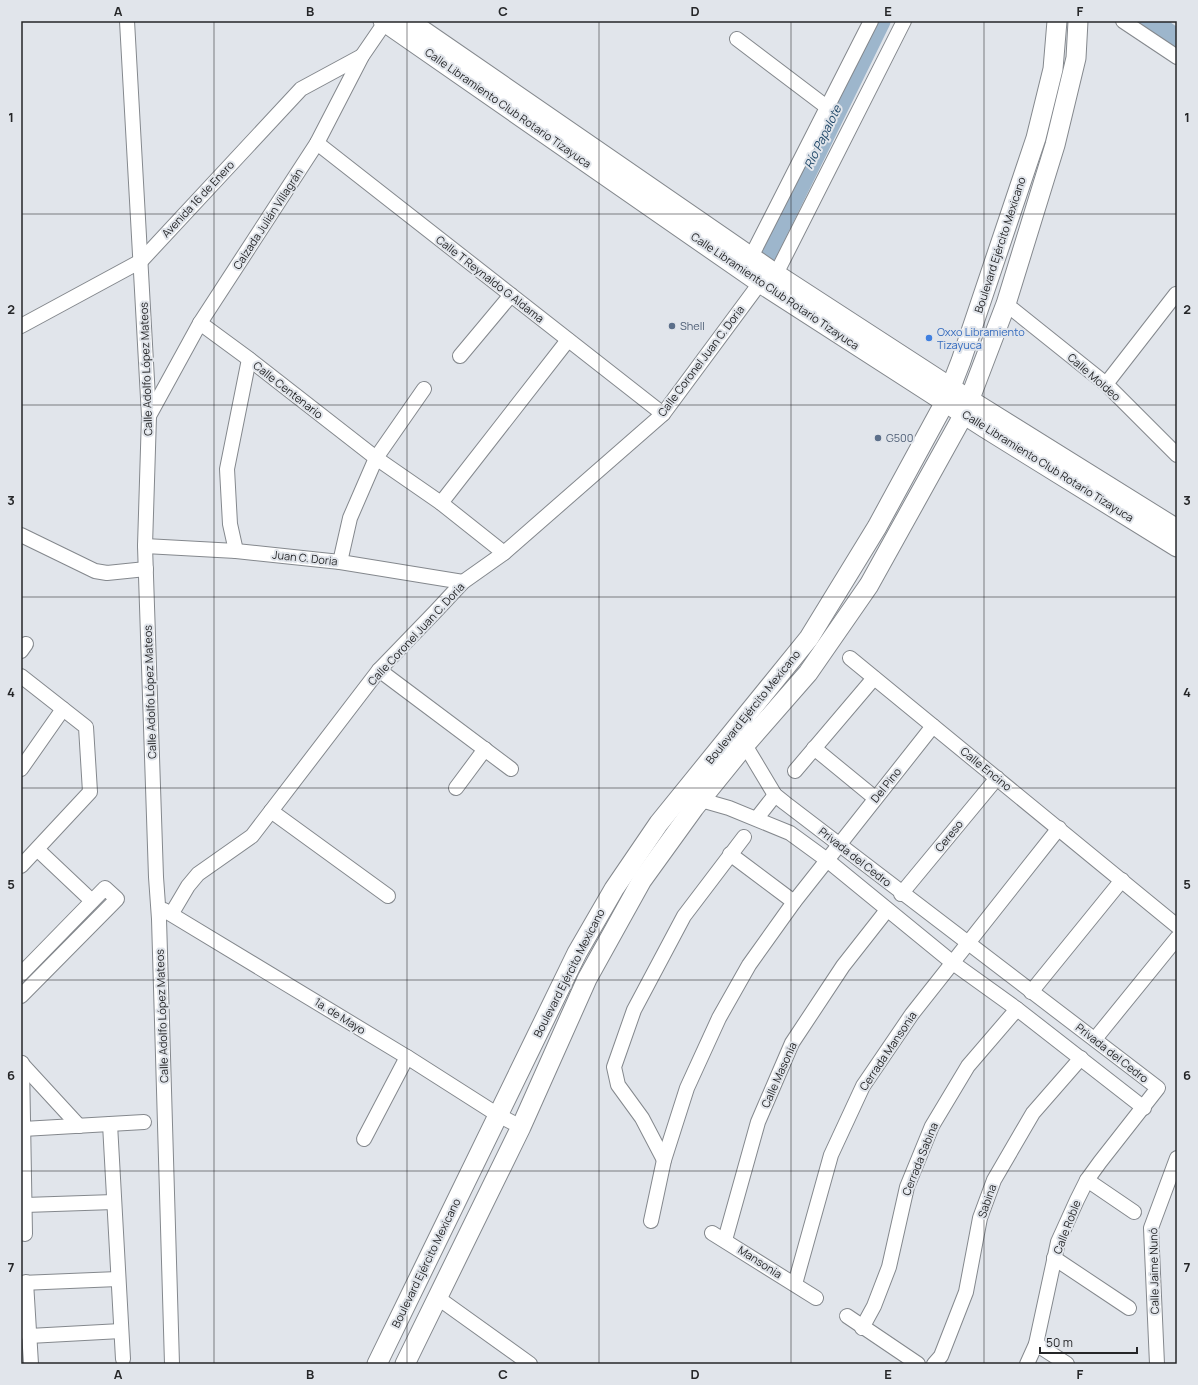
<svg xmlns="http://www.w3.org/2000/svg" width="1198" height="1385" font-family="Manrope,sans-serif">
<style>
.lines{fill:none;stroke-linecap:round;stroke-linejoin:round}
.river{stroke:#9db6cc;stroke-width:23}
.street-casing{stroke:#84888d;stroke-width:16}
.secondary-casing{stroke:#84888d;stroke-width:21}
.street{stroke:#fff;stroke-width:14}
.secondary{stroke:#fff;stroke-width:19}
.grid{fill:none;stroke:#252628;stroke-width:1;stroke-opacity:0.55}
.service-dot{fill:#5c6f8a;stroke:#e1e5eb;stroke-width:1.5}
.shop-dot{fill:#3f7fe0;stroke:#e1e5eb;stroke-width:1.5}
.labels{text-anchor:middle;stroke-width:4;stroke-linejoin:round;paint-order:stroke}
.street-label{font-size:11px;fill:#252628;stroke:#e1e5eb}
.service-label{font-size:11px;fill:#4e5e75;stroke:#e1e5eb;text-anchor:start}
.shop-label{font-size:11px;fill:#366cbe;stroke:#e1e5eb;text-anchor:start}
.water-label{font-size:12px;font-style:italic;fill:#1e4768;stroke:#e1e5eb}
.neatline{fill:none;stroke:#252628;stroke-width:1.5}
.grid-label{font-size:13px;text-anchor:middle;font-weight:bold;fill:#252628}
</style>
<rect width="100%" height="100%" fill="#e1e5eb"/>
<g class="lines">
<g class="river">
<polyline points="1149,21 1177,41"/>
<polyline points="766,252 879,21"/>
</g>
<defs>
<g id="street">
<polyline points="127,21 149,416 145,546 156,877 159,919 172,1364"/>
<polyline points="1123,21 1177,57"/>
<polyline points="737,39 828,108"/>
<polyline points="317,143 663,414"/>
<polyline points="751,257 871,21"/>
<polyline points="776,274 904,21"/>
<polyline points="1006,304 1106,384 1177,455"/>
<polyline points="200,323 249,359 376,458 441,503 504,553"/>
<polyline points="21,326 141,261 301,89 362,56"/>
<polyline points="460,356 511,295"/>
<polyline points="1106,384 1176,294"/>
<polyline points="149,416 200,323 317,143 362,56 386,21"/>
<polyline points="441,503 568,340"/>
<polyline points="21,535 95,571 107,573 146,569"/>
<polyline points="145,546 236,551 340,562 463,582"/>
<polyline points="236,551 230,524 227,469 249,359"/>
<polyline points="340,562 350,518 376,458 424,389"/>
<polyline points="21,651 26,644"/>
<polyline points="850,658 1177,926"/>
<polyline points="379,670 511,769"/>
<polyline points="21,676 86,727 90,792 21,866"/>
<polyline points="745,745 775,795 785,803 1158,1088 1100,1162 1087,1180 1077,1200 1058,1242 1036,1344 1027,1364"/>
<polyline points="814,748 875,798"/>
<polyline points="21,769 63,709"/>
<polyline points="795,771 874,678"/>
<polyline points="456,788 485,749"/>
<polyline points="701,800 729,808 790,833 827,860 953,963 1017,1009 1144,1108"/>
<polyline points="271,811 388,896"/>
<polyline points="757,818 775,795"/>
<polyline points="38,850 92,901"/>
<polyline points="730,854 794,902"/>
<polyline points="901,894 997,778"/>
<polyline points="164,910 407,1057 498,1115 521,1127"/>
<polyline points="172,913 188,886 198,874 252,836 379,670 436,611 463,582 504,553 663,414 760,283"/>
<polyline points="21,974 105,888 117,899 21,996"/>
<polyline points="1031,992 1122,880"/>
<polyline points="1095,1039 1177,938"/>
<polyline points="21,1063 79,1126"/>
<polyline points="22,1063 25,1234"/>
<polyline points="110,1124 123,1359"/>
<polyline points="23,1129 144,1122"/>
<polyline points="364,1139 407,1057"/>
<polyline points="664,1160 642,1118 618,1085 614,1067 634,1010 684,916 744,837"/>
<polyline points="1087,1180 1134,1212"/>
<polyline points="25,1205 114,1202"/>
<polyline points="651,1221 664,1160 687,1088 719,1018 749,965 794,902 933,726"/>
<polyline points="712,1233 816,1298"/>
<polyline points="725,1240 758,1122 792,1043 843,966 887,910"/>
<polyline points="1054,1258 1129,1308"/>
<polyline points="26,1282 31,1364"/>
<polyline points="21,1283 118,1279"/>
<polyline points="795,1284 831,1155 863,1086 912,1014 1059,828"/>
<polyline points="438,1298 530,1364"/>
<polyline points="847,1316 918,1364"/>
<polyline points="862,1328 874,1306 889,1267 907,1187 932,1126 968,1066 1017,1009"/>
<polyline points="29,1336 121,1331"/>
<polyline points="1036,1344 1067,1364"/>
<polyline points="934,1364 941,1356 966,1292 980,1218 994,1180 1033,1113 1081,1058"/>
<polyline points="1157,1364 1151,1228 1177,1158"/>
</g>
<g id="secondary">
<polyline points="383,21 760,283 985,428 1177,547"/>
<polyline points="409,21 776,274 970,400 1177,529"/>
<polyline points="377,1364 577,953 614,889 659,823 809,638 877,527 945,402 961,361 1036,138 1053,69 1057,21"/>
<polyline points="405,1364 521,1127 587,979 642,880 694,808 745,745 808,673 869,585 964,414 1006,304 1055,145 1076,58 1078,21"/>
</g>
</defs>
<use href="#street" class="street-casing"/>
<use href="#secondary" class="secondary-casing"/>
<use href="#street" class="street"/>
<use href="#secondary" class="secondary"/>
</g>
<path class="grid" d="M214 21V1364M407 21V1364M599 21V1364M791 21V1364M984 21V1364M21 214H1177M21 405H1177M21 597H1177M21 788H1177M21 980H1177M21 1171H1177"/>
<g class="service-dot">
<circle cx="672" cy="326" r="4"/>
<circle cx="878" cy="438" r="4"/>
</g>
<circle class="shop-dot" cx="929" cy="338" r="4"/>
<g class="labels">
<g class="street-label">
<text transform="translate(508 108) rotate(35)" y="4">Calle Libramiento Club Rotario Tizayuca</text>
<text transform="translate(198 199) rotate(-47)" y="4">Avenida 16 de Enero</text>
<text transform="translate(268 219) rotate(-57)" y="4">Calzada Julián Villagrán</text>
<text transform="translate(1000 245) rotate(-72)" y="4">Boulevard Ejército Mexicano</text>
<text transform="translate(490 279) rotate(38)" y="4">Calle T Reynaldo G Aldama</text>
<text transform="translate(775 291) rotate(34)" y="4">Calle Libramiento Club Rotario Tizayuca</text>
<text transform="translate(701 361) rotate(-53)" y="4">Calle Coronel Juan C. Doria</text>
<text transform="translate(146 369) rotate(-92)" y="4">Calle Adolfo López Mateos</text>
<text transform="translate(1094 377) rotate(41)" y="4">Calle Moldeo</text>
<text transform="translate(288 390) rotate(38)" y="4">Calle Centenario</text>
<text transform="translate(1048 466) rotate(32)" y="4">Calle Libramiento Club Rotario Tizayuca</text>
<text transform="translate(305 558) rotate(6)" y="4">Juan C. Doria</text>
<text transform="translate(416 634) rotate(-47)" y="4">Calle Coronel Juan C. Doria</text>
<text transform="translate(150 692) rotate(-92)" y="4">Calle Adolfo López Mateos</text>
<text transform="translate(753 707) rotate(-51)" y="4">Boulevard Ejército Mexicano</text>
<text transform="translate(986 769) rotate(39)" y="4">Calle Encino</text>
<text transform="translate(886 785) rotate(-51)" y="4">Del Pino</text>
<text transform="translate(949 836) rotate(-51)" y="4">Cereso</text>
<text transform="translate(855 857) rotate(38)" y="4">Privada del Cedro</text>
<text transform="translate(569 973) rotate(-63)" y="4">Boulevard Ejército Mexicano</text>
<text transform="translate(162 1016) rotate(-92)" y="4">Calle Adolfo López Mateos</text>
<text transform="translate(340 1016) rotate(32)" y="4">1a. de Mayo</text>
<text transform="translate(888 1051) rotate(-56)" y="4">Cerrada Mansonia</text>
<text transform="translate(1112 1053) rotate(38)" y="4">Privada del Cedro</text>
<text transform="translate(779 1075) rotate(-66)" y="4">Calle Masonia</text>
<text transform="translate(920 1159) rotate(-68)" y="4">Cerrada Sabina</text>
<text transform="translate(987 1201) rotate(-71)" y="4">Sabina</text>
<text transform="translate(1067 1227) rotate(-69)" y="4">Calle Roble</text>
<text transform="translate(760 1262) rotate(33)" y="4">Mansonia</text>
<text transform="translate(426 1263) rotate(-64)" y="4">Boulevard Ejército Mexicano</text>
<text transform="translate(1154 1271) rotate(-91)" y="4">Calle Jaime Nunó</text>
</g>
<g class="service-label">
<text x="680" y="330">Shell</text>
<text x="886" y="442">G500</text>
</g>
<g class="shop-label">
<text x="937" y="336">Oxxo Libramiento<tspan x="937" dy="13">Tizayuca</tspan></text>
</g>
<g class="water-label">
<text transform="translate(823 137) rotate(-64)" y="4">Río Papalote</text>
</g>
</g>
<rect width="1198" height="1385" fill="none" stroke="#e1e5eb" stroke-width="44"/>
<path d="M1040 1347v6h97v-6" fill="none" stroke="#252628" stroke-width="2"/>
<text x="1046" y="1347" font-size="12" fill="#252628" stroke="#e1e5eb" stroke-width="3" paint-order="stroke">50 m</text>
<rect x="22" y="22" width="1154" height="1341" class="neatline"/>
<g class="grid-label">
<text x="118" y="16">A</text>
<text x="310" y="16">B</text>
<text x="503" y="16">C</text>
<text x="695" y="16">D</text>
<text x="888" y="16">E</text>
<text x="1080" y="16">F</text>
<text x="11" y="122">1</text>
<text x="1187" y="122">1</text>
<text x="11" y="314">2</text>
<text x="1187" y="314">2</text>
<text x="11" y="505">3</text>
<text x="1187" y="505">3</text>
<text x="11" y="697">4</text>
<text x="1187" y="697">4</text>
<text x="11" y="889">5</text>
<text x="1187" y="889">5</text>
<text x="11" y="1080">6</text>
<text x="1187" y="1080">6</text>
<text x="11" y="1272">7</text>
<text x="1187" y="1272">7</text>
<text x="118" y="1379">A</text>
<text x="310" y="1379">B</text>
<text x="503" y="1379">C</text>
<text x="695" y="1379">D</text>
<text x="888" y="1379">E</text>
<text x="1080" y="1379">F</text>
</g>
</svg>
